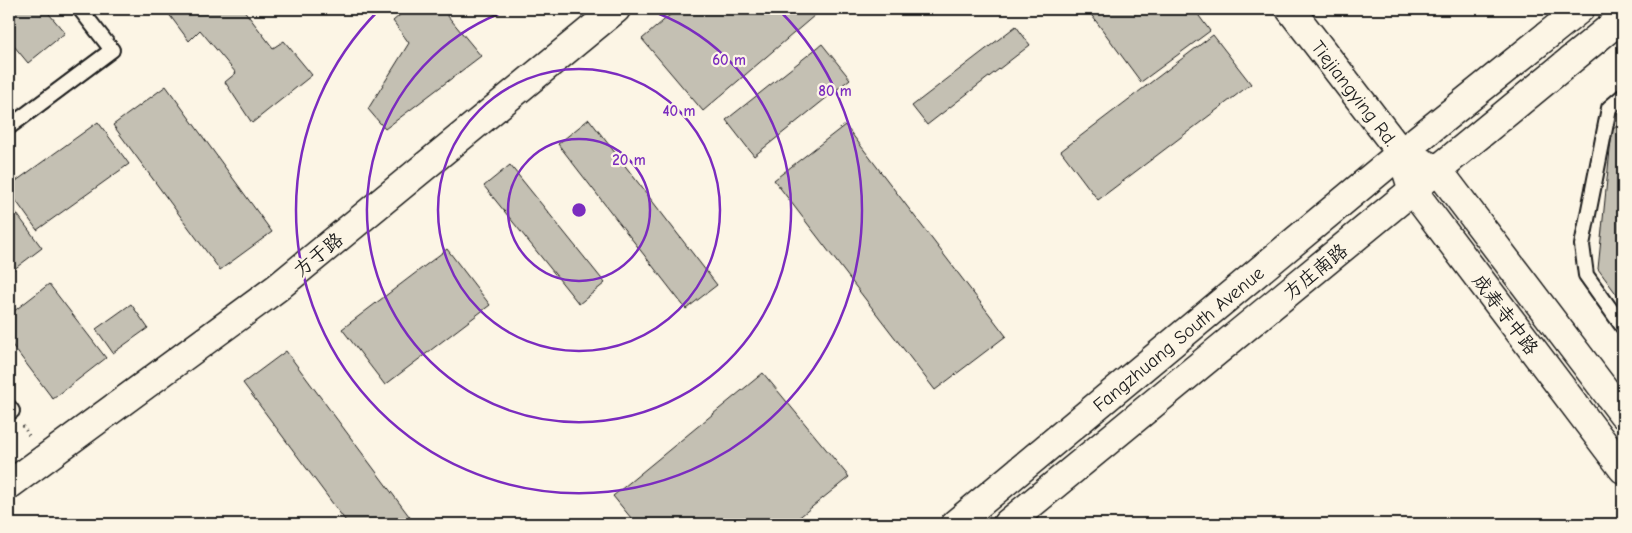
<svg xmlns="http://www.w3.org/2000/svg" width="1632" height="533" font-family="'Comic Neue','LXGW WenKai TC',sans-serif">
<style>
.building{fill:#c4c0b3;stroke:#1c1c1c}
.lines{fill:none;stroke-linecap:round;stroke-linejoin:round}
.service-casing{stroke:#1c1c1c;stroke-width:18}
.minor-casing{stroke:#1c1c1c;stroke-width:31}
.tertiary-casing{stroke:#1c1c1c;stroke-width:31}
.secondary-casing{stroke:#1c1c1c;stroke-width:31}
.path{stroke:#1c1c1c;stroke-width:3;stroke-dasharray:1 4;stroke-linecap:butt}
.service{stroke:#fcf5e5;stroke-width:14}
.minor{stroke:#fcf5e5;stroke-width:28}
.tertiary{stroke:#fcf5e5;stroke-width:28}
.secondary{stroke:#fcf5e5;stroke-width:28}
.ring{fill:none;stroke:#7b2cbf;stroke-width:2.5}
.labels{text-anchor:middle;stroke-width:4.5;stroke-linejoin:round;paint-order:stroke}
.street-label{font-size:19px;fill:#1c1c1c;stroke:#fcf5e5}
.centre{fill:#7b2cbf;stroke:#fcf5e5;stroke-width:2.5}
.ring-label{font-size:15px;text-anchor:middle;font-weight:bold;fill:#7b2cbf;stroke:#fcf5e5;stroke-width:4.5;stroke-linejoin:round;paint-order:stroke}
</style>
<rect width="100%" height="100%" fill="#fcf5e5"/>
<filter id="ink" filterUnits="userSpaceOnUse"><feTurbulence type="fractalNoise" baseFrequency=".02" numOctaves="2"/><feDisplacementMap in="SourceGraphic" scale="10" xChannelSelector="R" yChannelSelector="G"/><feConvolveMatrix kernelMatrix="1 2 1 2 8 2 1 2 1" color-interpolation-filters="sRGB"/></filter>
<g filter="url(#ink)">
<g class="building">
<polygon points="9,9 45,9 65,33 28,63 9,40"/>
<polygon points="165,9 243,9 273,48 284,41 312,75 252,123 225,82 236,73 200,30 189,41"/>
<polygon points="407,9 442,9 481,56 385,129 368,109 409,43 393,21"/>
<polygon points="677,9 822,9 703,111 642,39"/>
<polygon points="1087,9 1194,9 1210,31 1141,82"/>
<polygon points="1016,26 1030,45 927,125 912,106"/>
<polygon points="1213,35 1251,84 1098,200 1061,151"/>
<polygon points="822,44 850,79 754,156 726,120"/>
<polygon points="166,86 272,232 220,270 113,125"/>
<polygon points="589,119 717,285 686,309 558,144"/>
<polygon points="1623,121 1623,303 1598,269 1612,130"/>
<polygon points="98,122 129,164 37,230 9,191 9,186"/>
<polygon points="845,125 1006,336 935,390 774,180"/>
<polygon points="510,165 605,283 579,304 484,186"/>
<polygon points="9,203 42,248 9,273"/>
<polygon points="447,249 490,305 385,385 342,329"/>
<polygon points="49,284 106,358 53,399 9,341 9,315"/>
<polygon points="131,304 148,328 113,353 96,329"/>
<polygon points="286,351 415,524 348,524 243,383"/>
<polygon points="763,373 849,477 791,524 636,524 613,496"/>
</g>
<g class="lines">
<defs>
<g id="service">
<polyline points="1623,96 1609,108 1582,245 1586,275 1623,327"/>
<polyline points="9,127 112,50 80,9"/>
<polyline points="9,407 12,411"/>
</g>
<g id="minor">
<path id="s1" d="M1290 9 1401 153 1438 170"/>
<polyline points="9,485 277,288 616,9"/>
</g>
<g id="tertiary">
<polyline points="1401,153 1413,191 1623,469"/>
<polyline points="1438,170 1623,414"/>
</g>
<g id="secondary">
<path id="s2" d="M955 524 1401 153 1580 9"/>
<polyline points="1007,524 1623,17"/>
</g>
</defs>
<use href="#service" class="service-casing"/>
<use href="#minor" class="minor-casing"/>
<use href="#tertiary" class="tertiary-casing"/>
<use href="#secondary" class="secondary-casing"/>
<polyline class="path" points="23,426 30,437"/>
<use href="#service" class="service"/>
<use href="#minor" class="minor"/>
<use href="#tertiary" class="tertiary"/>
<use href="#secondary" class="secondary"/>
</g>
</g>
<g class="ring">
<circle cx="579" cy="210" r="71"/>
<circle cx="579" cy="210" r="141"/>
<path d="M646 9A212 212 0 1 1 512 9"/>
<path d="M779 10A283 283 0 1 1 379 10"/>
</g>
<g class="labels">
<g class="street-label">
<text dy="7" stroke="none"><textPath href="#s1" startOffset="106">Tiejiangying Rd.</textPath></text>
<text transform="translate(318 254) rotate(-39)" y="7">方于路</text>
<text transform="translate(1315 271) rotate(-39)" y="7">方庄南路</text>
<text transform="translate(1506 314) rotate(53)" y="7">成寿寺中路</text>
<text dy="7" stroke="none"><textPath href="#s2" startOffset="290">Fangzhuang South Avenue</textPath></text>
</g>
</g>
<circle cx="579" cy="210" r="8" class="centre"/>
<g class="ring-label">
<text x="729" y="65">60 m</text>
<text x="835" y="96">80 m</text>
<text x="679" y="116">40 m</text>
<text x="629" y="165">20 m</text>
</g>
<rect width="1632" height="533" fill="none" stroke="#fcf5e5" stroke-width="30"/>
<rect x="15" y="15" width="1602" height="503" fill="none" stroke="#1c1c1c" stroke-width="2" filter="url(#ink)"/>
</svg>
